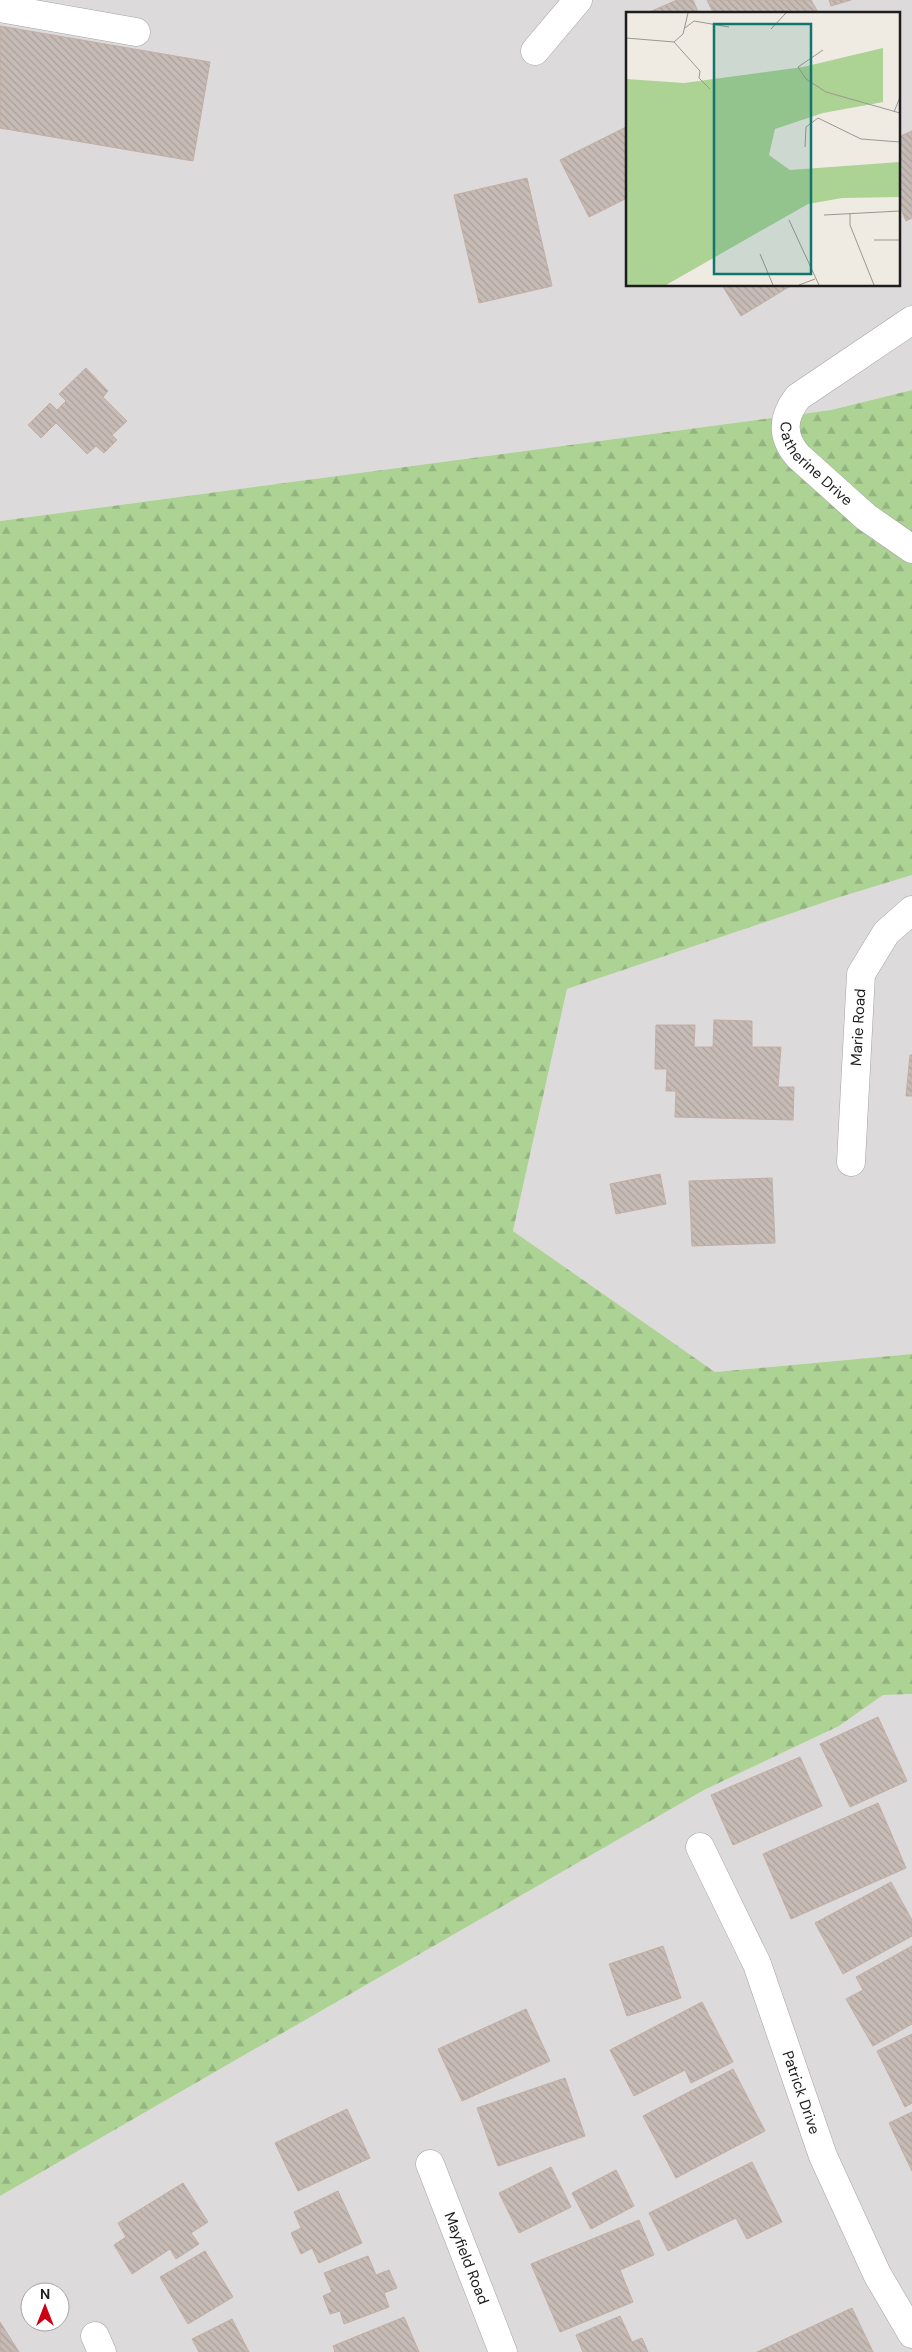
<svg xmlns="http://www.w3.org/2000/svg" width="912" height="2352" font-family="'DM Sans',sans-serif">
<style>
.residential{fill:#dcdada;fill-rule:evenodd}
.forest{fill:url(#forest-firs)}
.building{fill:url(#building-back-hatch);stroke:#c2aea4}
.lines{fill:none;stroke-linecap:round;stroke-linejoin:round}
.minor-casing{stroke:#a4a4a4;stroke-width:29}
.minor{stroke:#fff;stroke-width:28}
.labels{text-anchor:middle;stroke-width:4;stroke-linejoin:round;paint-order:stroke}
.street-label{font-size:15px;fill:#1d1d1d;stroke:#fff}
.inset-road{fill:none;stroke:#9b9893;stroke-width:1}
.view{fill:#0f766e;fill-opacity:0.15;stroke:#0f766e;stroke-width:2.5}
.inset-edge{fill:none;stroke:#1d1d1d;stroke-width:2.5}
</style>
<defs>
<pattern id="forest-firs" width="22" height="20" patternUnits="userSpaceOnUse" patternTransform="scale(1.25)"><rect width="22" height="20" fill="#acd294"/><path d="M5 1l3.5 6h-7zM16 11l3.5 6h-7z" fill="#94b47f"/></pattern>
<pattern id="building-back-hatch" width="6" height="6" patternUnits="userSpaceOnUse" patternTransform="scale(1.25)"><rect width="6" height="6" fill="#c7bbb5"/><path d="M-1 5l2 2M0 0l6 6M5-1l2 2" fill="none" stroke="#aaa09b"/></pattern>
</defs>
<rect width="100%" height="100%" fill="#efeae2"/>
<g class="residential">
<path d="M0 0H912V390L831 410 0 521ZM627 14H898V285H627Z"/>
<polygon points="912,875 912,1354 715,1372 513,1231 567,989 840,897"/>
<path d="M912 1694V2352H0V2196L704 1790 839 1726 883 1695ZM30 2292H60V2322H30Z"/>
</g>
<polygon class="forest" points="912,390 912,875 840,897 567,989 513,1231 715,1372 912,1354 912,1694 883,1695 839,1726 704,1790 0,2196 0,521 831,410"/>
<g class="building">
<polygon points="677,0 693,0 699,14 645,14"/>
<polygon points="707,0 811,0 819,14 714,14"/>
<polygon points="829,0 851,0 831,6"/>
<polygon points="0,26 210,62 193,161 0,128"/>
<polygon points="626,127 627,198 589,217 560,160"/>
<polygon points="912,131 912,218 906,221 898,202 898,137"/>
<polygon points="527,178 552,286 479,303 454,195"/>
<polygon points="722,285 792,285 741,316"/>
<polygon points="86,368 108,391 103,397 127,421 112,435 117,440 104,453 96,446 87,454 56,423 41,438 28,425 50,403 57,410 66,401 59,394"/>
<polygon points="714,1020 752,1021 752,1047 781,1047 778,1087 794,1087 793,1120 675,1117 676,1091 666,1091 667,1069 655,1069 656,1025 695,1025 694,1047 713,1047"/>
<polygon points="910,1055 912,1055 912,1096 906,1096"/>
<polygon points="660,1174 666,1204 616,1214 610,1184"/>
<polygon points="772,1178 775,1243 692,1246 689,1181"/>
<polygon points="878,1717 907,1781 850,1807 820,1744"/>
<polygon points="800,1757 822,1806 733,1845 711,1795"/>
<polygon points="878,1803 906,1868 791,1919 763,1854"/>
<polygon points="891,1882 912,1920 912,1936 843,1974 815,1923"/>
<polygon points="663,1946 681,1998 627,2016 609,1964"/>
<polygon points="912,1946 912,2024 873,2046 846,1999 863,1990 856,1977"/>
<polygon points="702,2002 733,2062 691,2083 685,2070 634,2096 610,2050"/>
<polygon points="526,2009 550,2061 462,2101 438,2049"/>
<polygon points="912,2034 912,2103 905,2107 877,2051"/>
<polygon points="733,2069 765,2131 676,2178 643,2116"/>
<polygon points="565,2078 585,2136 498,2166 477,2108"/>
<polygon points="347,2109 370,2158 298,2191 275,2143"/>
<polygon points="912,2112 912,2171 889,2123"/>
<polygon points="752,2162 782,2222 747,2239 736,2218 668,2251 649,2213"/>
<polygon points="551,2167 571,2207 519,2233 499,2193"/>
<polygon points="616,2170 634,2206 591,2229 572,2193"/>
<polygon points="183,2183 208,2222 191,2233 199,2244 176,2259 170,2249 132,2274 114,2245 126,2237 118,2223"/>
<polygon points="338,2191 362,2243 319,2263 312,2248 301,2254 291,2233 301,2228 294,2212"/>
<polygon points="639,2220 654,2255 620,2270 633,2302 560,2332 531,2264"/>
<polygon points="205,2251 233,2297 188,2324 160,2277"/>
<polygon points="368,2256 376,2275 389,2270 397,2288 384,2293 389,2307 344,2324 340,2311 330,2314 323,2296 332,2292 324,2273"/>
<polygon points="852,2308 873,2352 757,2352"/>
<polygon points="620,2316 632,2342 642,2338 648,2352 583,2352 576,2335"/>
<polygon points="404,2317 419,2352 335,2352 333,2346"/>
<polygon points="232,2319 249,2352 199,2352 192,2339"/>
<polygon points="0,2322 19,2352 0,2352"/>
</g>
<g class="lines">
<defs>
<g id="minor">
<polyline points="0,8 136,32"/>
<polyline points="535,51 578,0"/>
<path id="s1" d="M912 320 798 397C782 417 781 436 798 456L866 517 912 549"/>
<path id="s2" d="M851 1162 861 974 886 933 912 910"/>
<path id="s3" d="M700 1847 757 1964 823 2156 877 2274 912 2334"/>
<path id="s4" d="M430 2164 503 2352"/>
<polyline points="95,2336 102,2352"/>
</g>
</defs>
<use href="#minor" class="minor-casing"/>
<use href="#minor" class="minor"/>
</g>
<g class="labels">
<g class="street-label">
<text dy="5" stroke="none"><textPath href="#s1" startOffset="219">Catherine Drive</textPath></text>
<text dy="5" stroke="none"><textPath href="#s2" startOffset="135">Marie Road</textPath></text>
<text dy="5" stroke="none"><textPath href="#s3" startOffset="266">Patrick Drive</textPath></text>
<text dy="5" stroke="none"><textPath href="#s4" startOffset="101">Mayfield Road</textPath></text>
</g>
</g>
<g transform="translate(626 12)">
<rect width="274" height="274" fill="#efeae2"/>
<path d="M257 36V90L197 101 149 117 143 143 164 158 274 150V185L216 186 182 192 40 273H0V67L58 71 177 55Z" fill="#acd294"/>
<path class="inset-road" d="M59 16 68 9 103 15M145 17 160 1M0 26 48 30 57 22 62 1M48 30 74 59 73 66 84 77M197 38 172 55 180 67 200 80 274 101M268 100 274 85M179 135 180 115 192 106 235 127 274 130M224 201V213L248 273M198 203 274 199M163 208 193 273M248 228H274M134 242 147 273M173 273 189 267"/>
<path class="view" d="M88 12H185V262H88Z"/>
<rect width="274" height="274" class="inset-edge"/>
</g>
<g transform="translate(45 2307)"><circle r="24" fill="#ffffff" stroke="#a5a5a5"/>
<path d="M0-4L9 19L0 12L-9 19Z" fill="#cb0015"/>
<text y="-8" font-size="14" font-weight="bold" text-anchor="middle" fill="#1d1d1d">N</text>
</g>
</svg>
